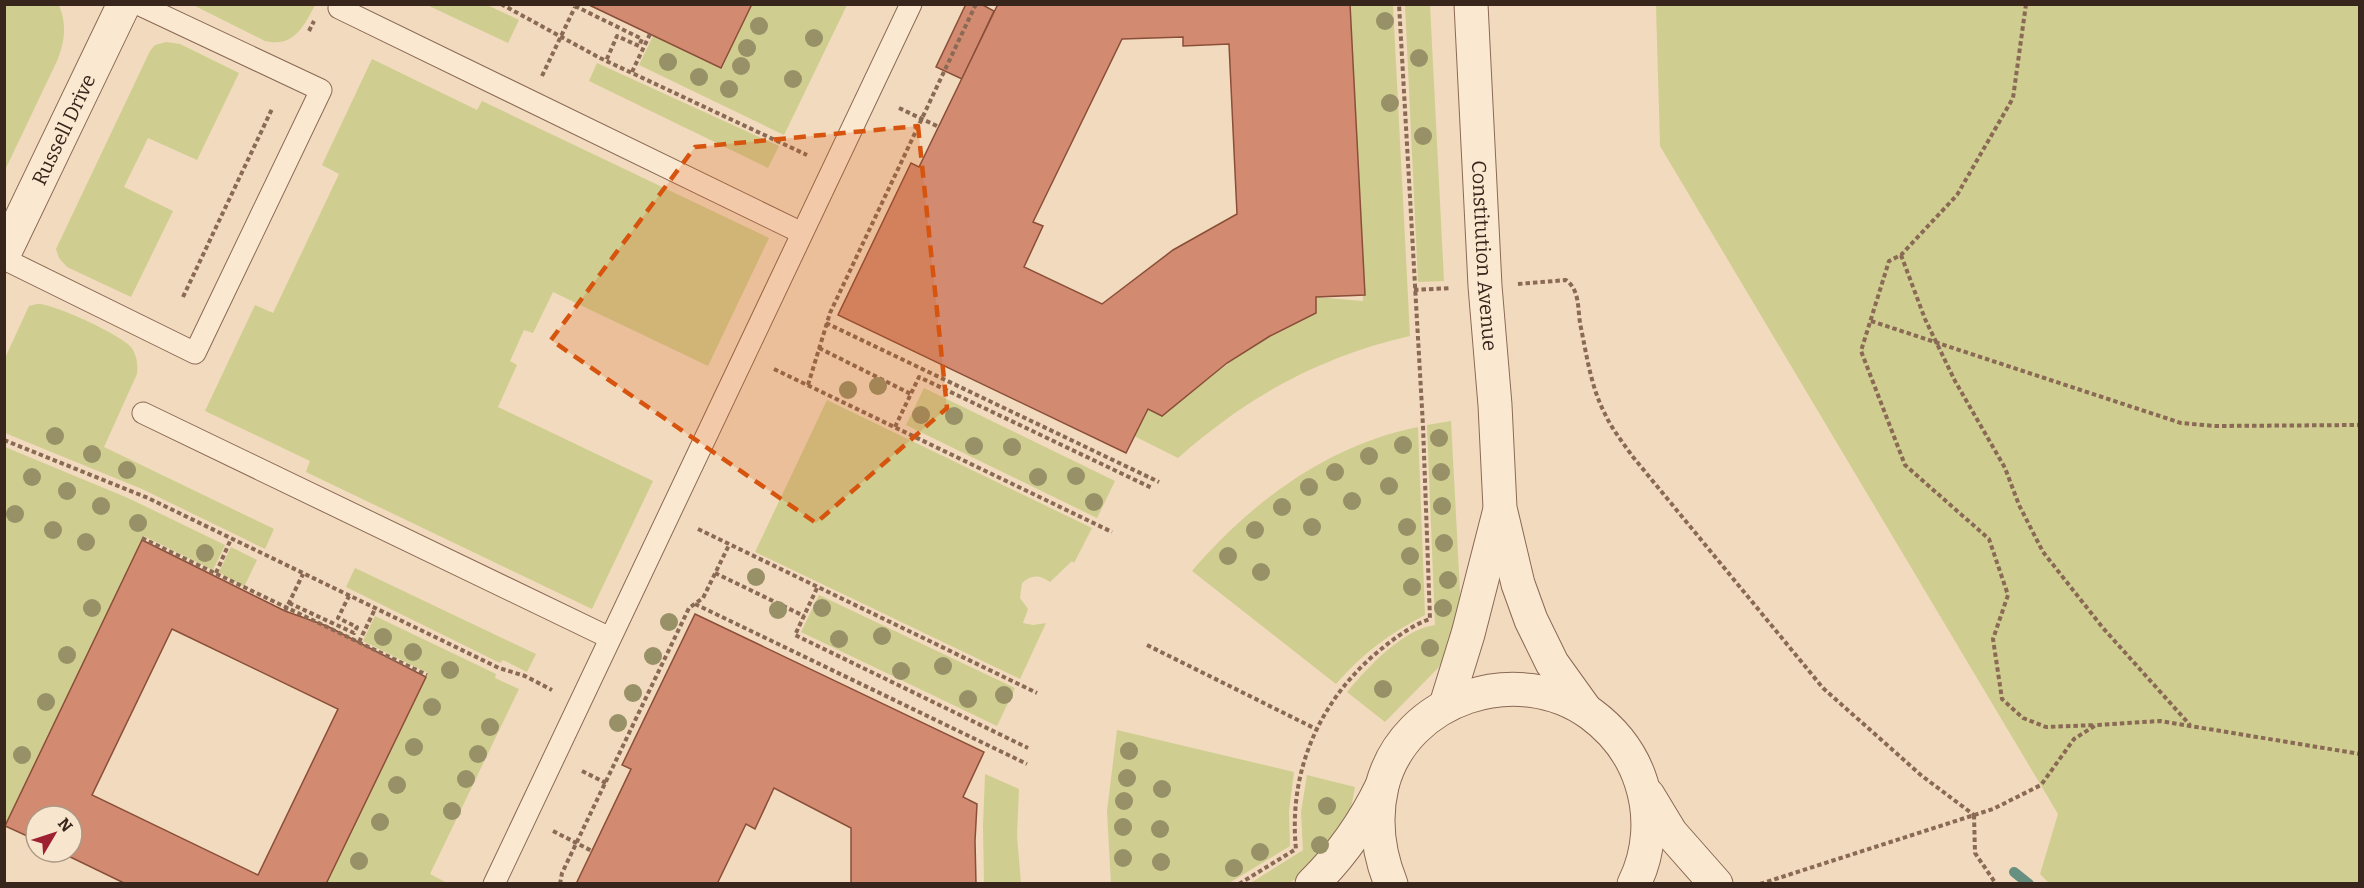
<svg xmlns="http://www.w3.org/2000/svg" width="2364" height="888" font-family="Bitter,serif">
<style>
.green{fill:#cfce90}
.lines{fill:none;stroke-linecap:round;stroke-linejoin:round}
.stream{stroke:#689080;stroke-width:10}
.building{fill:#d28b70;stroke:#8a4e39;stroke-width:1.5;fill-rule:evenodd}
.service-casing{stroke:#8a6955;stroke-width:23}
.minor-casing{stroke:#8a6955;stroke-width:35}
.tertiary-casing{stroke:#8a6955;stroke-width:35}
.path{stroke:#8a6955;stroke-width:4;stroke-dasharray:4.5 3;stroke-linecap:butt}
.service{stroke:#fbe8d0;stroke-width:21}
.minor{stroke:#fbe8d0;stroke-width:33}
.tertiary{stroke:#fbe8d0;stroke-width:33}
.tree{fill:#989167}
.marked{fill:#d6540e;fill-opacity:0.2;stroke:#d6540e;stroke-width:4.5;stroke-dasharray:12 8;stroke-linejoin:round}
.labels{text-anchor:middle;stroke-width:5;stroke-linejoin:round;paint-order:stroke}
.street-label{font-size:20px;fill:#38251b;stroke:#f8e5cd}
</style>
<rect width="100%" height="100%" fill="#f1dabd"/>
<g class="green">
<path d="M5 4 59 5C67 25 65 41 57 61L5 170Z"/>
<path d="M193 5H315C304 26 294 48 265 41Z"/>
<polygon points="427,5 487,5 519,20 508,43"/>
<polygon points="752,5 847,5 784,135 639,65 653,36 721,68"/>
<path d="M1349 5H1393L1410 336C1319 357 1248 396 1178 458L1134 436 1148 409 1162 415C1212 374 1265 337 1316 297L1363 301Z"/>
<polygon points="1405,5 1430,5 1444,281 1418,282"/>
<polygon points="1656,5 2359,5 2359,883 2050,884 2040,874 2058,814 1660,146"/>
<polygon points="166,42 180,44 239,73 197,160 148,138 124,187 173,211 131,297 67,267 59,258 56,249 150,51 155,45"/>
<polygon points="372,59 477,110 482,101 769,238 708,366 553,292 533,333 524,330 510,361 517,365 498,407 653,481 592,609 306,472 310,461 205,411 255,305 273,313 339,174 322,165"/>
<polygon points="597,63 779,146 768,168 589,81"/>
<path d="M37 304C53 303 121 335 131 347 137 355 138 365 137 374L104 447 274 529 265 549 142 489 5 433V358L29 306Z"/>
<polygon points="924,388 1115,481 1097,518 906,425"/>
<path d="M827 400 1092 528 1074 563 1072 561 1050 582C1040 575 1032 574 1022 583L1020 598 1028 609 1023 623 1033 625 1046 623 1020 679 755 552Z"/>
<path d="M1451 421 1461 610 1448 652 1438 668 1385 722 1347 692C1367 668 1403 629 1435 625L1427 425Z"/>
<path d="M1418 427 1425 615C1390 633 1362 654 1336 684L1192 571C1251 502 1328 445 1418 427Z"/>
<polygon points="5,447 128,498 225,545 213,570 144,536 5,826"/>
<polygon points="231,547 257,560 244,587 219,572"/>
<polygon points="355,568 536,654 527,672 503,660 500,663 346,587"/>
<polygon points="819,595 1015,688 997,726 801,632"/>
<polygon points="375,616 496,674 495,678 519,689 430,874 447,883 326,883 428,673 363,641"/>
<polygon points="1117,730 1294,772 1289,811 1290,846 1229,883 1111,883 1107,811"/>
<polygon points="985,774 1019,789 1017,836 1021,883 984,883 983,826"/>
<polygon points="1307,775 1355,787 1350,813 1306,873 1289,883 1249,884 1303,850 1301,812"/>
</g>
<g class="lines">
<polyline class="stream" points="2014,872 2029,884"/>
</g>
<g class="building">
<polygon points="587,4 752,4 721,68"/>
<polygon points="966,4 981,4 994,11 962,79 936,67"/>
<path d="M998 4H1350L1365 295 1316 297V313L1270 336 1227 363 1162 416 1148 409 1126 453 838 315 911 163 919 167ZM1183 37V46L1229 44 1237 214 1173 250 1102 304 1024 267 1043 226 1033 222 1122 39Z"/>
<path d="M142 540 285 611 327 626 426 677 326 884H126L60 852H72V816H36V840L5 826ZM172 629 338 709 258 875 92 795Z"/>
<polygon points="695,614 984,752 963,797 977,804 975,841 976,884 851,884 851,828 774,788 755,829 746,824 717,884 576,884 631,769 622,765"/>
</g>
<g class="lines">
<defs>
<g id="service">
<polyline points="339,8 802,233"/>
<polyline points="4,259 195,353 321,90 138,4"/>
<polyline points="143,413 610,638"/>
<polyline points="494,884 911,4"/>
</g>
<path id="minor" d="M1312 884C1343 854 1364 823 1382 786"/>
<g id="tertiary">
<path id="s1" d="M1471 4 1485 286 1495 405 1500 508 1518 584 1531 620 1552 663 1585 709"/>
<path id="s2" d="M4 254 124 4"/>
<polyline points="1446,705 1468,634 1499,513"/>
<polyline points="1648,795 1671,833 1716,884"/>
<path d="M1391 884C1378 852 1374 820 1382 786 1405 697 1518 661 1591 714 1614 731 1632 754 1641 782 1652 815 1650 852 1634 884"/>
</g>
</defs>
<use href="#service" class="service-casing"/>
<use href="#minor" class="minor-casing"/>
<use href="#tertiary" class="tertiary-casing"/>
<g class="path">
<polyline points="501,4 600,58 807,155"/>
<polyline points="2026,4 2013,98 1957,195 1901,255 1889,261 1861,351 1905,465 1989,539 2008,595 1993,639 2002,699 2023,718 2046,727 2096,725"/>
<polyline points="575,6 642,39 639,46 617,36 606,61"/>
<polyline points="309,31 314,21"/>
<polyline points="632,72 650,34"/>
<polyline points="542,76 575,7"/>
<polyline points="899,108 939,127"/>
<polyline points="1901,255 1925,319 1955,381 2005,468 2019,505 2043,552 2103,628 2190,725"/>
<path d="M1518 284 1566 280C1581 291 1577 311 1581 328 1587 357 1591 387 1605 414 1612 429 1623 443 1633 457L1823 688 1922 776 1974 815"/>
<polyline points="1414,290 1451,288"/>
<polyline points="183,297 272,109"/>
<polyline points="1871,321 2181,423 2215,426 2360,425"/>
<polyline points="826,323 1159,482"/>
<polyline points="819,348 911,394"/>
<polyline points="774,369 1112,532"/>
<polyline points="808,385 830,313 976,4"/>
<polyline points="895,427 919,377 1152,488"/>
<polyline points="4,440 148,498 499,668 525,676 552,690"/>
<polyline points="698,529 1037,693"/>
<polyline points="142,538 427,675"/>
<polyline points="216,573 231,539"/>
<polyline points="715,573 804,616"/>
<polyline points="817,588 795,635 1028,748"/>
<polyline points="289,603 354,633 357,627 338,618 349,596"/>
<polyline points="695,604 1027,764"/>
<polyline points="285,611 303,574"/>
<polyline points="359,642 375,609"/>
<polyline points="1147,645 1316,729"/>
<polyline points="582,771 606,783"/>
<polyline points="1974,815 1975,853 1996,884"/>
<polyline points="553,831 592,851"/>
<polyline points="560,884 562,873 689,608 703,598 729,545"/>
<path d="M1239 884 1296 849C1288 771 1320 699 1380 650 1395 638 1412 625 1430 619L1423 426 1399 4"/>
<polyline points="1760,884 1993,809 2041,785 2074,739 2096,725 2160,721 2360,754"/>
</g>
<use href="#service" class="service"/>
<use href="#minor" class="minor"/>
<use href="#tertiary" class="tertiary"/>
</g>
<g class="tree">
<circle cx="1385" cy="21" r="9"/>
<circle cx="759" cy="26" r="9"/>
<circle cx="814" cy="38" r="9"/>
<circle cx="747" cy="48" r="9"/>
<circle cx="1419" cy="58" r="9"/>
<circle cx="668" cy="62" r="9"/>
<circle cx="741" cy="66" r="9"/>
<circle cx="699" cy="77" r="9"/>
<circle cx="793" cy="79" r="9"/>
<circle cx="729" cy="89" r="9"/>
<circle cx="1390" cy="103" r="9"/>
<circle cx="1423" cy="136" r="9"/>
<circle cx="878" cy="386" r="9"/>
<circle cx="848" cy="390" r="9"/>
<circle cx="921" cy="415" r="9"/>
<circle cx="954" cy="416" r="9"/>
<circle cx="55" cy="436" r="9"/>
<circle cx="1439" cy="438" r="9"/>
<circle cx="1403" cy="445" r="9"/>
<circle cx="974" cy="446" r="9"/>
<circle cx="1012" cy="447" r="9"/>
<circle cx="92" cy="454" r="9"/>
<circle cx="1369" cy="456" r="9"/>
<circle cx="127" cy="470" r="9"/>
<circle cx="1335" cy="472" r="9"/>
<circle cx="1441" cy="472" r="9"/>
<circle cx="1076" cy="476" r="9"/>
<circle cx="32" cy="477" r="9"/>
<circle cx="1038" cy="477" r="9"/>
<circle cx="1389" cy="486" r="9"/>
<circle cx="1309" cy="487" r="9"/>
<circle cx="67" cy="491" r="9"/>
<circle cx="1352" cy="501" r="9"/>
<circle cx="1094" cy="502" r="9"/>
<circle cx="101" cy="506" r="9"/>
<circle cx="1442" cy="506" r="9"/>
<circle cx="1282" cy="507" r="9"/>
<circle cx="15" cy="514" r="9"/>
<circle cx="138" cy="523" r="9"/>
<circle cx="1312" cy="527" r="9"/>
<circle cx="1407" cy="527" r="9"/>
<circle cx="53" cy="530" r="9"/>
<circle cx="1255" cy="530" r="9"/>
<circle cx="86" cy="542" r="9"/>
<circle cx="1444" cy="543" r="9"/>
<circle cx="205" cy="553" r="9"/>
<circle cx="1228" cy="556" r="9"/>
<circle cx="1410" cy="556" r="9"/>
<circle cx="1261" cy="572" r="9"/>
<circle cx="756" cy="577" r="9"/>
<circle cx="1448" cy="580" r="9"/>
<circle cx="1412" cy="587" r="9"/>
<circle cx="92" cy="608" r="9"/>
<circle cx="822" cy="608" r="9"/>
<circle cx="1443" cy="608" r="9"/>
<circle cx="778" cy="610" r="9"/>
<circle cx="669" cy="622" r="9"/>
<circle cx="882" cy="636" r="9"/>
<circle cx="383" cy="637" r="9"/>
<circle cx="839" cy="639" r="9"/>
<circle cx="1430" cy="648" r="9"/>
<circle cx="413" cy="652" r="9"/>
<circle cx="67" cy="655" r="9"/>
<circle cx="653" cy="656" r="9"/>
<circle cx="943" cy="666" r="9"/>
<circle cx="450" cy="670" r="9"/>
<circle cx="901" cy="671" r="9"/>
<circle cx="1383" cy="689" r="9"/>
<circle cx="633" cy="693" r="9"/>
<circle cx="1004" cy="695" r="9"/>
<circle cx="968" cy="699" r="9"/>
<circle cx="46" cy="702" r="9"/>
<circle cx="432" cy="707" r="9"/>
<circle cx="618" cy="723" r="9"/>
<circle cx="490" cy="727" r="9"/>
<circle cx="414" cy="747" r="9"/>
<circle cx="1129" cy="751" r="9"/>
<circle cx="478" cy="754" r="9"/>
<circle cx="22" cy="755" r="9"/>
<circle cx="1127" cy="778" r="9"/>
<circle cx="466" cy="779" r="9"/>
<circle cx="397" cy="785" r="9"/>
<circle cx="1162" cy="789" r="9"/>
<circle cx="1124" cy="801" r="9"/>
<circle cx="1327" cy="806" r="9"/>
<circle cx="452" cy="811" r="9"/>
<circle cx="380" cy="822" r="9"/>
<circle cx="1123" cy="827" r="9"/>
<circle cx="1160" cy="829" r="9"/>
<circle cx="1320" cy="845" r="9"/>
<circle cx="1260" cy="852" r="9"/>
<circle cx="1123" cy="858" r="9"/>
<circle cx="359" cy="861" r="9"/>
<circle cx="1161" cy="862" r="9"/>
<circle cx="1234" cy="868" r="9"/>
</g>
<path class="marked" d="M918 126 947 408 816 523 551 340 695 147Z"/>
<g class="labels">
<g class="street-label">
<text dy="7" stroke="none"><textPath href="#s2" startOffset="138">Russell Drive</textPath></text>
<text dy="7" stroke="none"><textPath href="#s1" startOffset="252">Constitution Avenue</textPath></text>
</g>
</g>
<rect width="2364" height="888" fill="none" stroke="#38251b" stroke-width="12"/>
<g transform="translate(54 834) rotate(51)"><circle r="28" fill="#f8e5cd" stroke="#ab9886" stroke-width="1.5"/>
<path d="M0-4.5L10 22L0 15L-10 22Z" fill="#9d2133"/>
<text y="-9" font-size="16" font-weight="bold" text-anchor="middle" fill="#38251b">N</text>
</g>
</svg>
